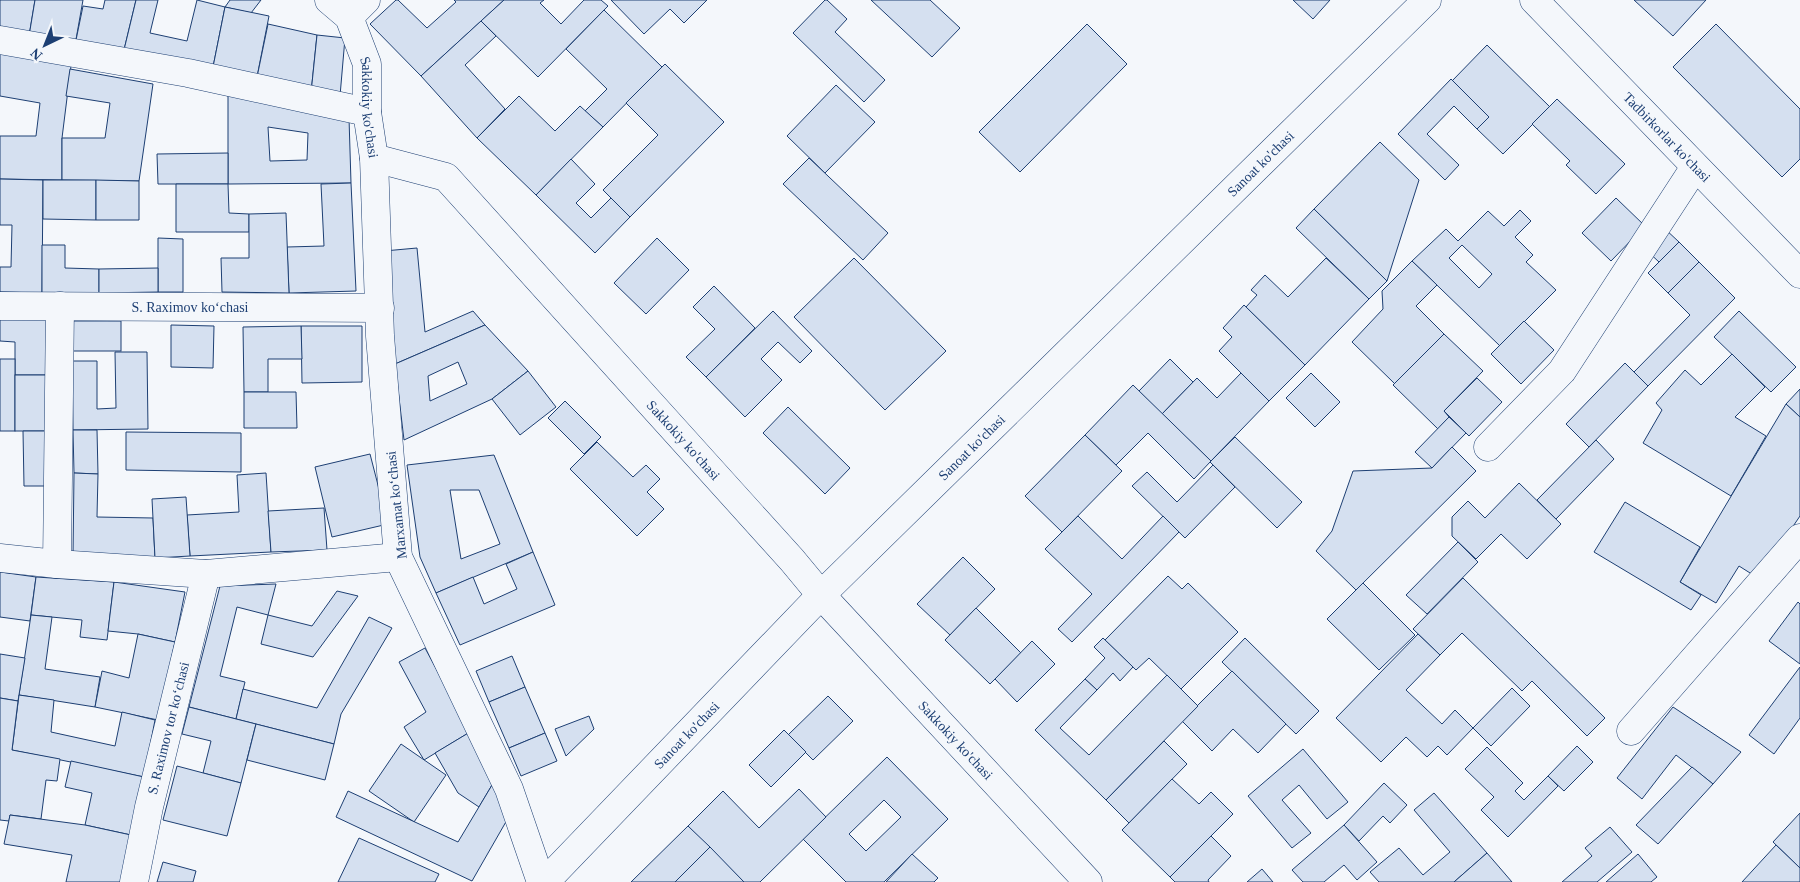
<svg xmlns="http://www.w3.org/2000/svg" width="1800" height="882" font-family="Georgia,serif">
<style>
.building{fill:#d5e0f0;stroke:#1d3f73;fill-rule:evenodd}
.lines{fill:none;stroke-linecap:round;stroke-linejoin:round}
.street-casing{stroke:#1d3f73;stroke-width:29}
.secondary-casing{stroke:#1d3f73;stroke-width:29}
.street{stroke:#f4f7fb;stroke-width:28}
.secondary{stroke:#f4f7fb;stroke-width:28}
.labels{text-anchor:middle;stroke-width:4;stroke-linejoin:round;paint-order:stroke}
.street-label{font-size:14px;fill:#1d3f73;stroke:#f4f7fb}
</style>
<rect width="100%" height="100%" fill="#f4f7fb"/>
<g class="building">
<polygon points="0,0 35,0 29,36 0,31"/>
<polygon points="35,0 83,0 75,45 29,36"/>
<polygon points="105,0 136,0 123,54 75,45 83,6 103,9"/>
<polygon points="136,0 158,0 150,33 187,41 197,0 225,7 212,72 123,54"/>
<polygon points="230,0 261,0 251,13 225,7"/>
<polygon points="396,0 398,0 427,28 456,2 454,0 504,0 421,76 370,24"/>
<polygon points="504,0 544,0 540,3 561,24 584,0 601,0 608,6 538,77 481,21"/>
<polygon points="611,0 707,0 684,23 670,9 644,34"/>
<polygon points="825,0 827,0 847,19 835,32 885,80 864,102 793,33"/>
<polygon points="871,0 930,0 960,28 932,57"/>
<polygon points="1293,0 1330,0 1313,19"/>
<polygon points="1634,0 1706,0 1673,36"/>
<polygon points="225,7 269,16 256,82 212,72"/>
<polygon points="604,10 662,67 603,127 585,111 607,89 566,49"/>
<polygon points="481,21 496,36 465,65 505,109 477,138 421,76"/>
<polygon points="268,24 317,35 311,93 256,82"/>
<polygon points="1087,24 1127,64 1020,172 979,132"/>
<polygon points="1716,24 1800,109 1800,159 1782,177 1673,67"/>
<polygon points="317,35 345,38 340,96 311,93"/>
<polygon points="1487,45 1550,107 1503,154 1477,129 1489,117 1452,81"/>
<polygon points="0,53 71,66 62,138 62,180 0,179 0,136 36,136 40,103 0,96"/>
<polygon points="665,64 724,122 630,217 603,190 658,135 626,103"/>
<polygon points="70,69 153,84 139,181 62,180 62,138 105,138 110,103 66,96"/>
<polygon points="1451,79 1489,117 1477,129 1454,106 1427,134 1459,165 1445,180 1398,134"/>
<polygon points="836,85 875,122 825,173 787,136"/>
<path d="M228 92 349 118 351 183 228 184ZM268 127 308 133 307 160 270 161Z"/>
<polygon points="519,96 555,131 580,106 603,127 536,195 477,138"/>
<polygon points="1557,99 1625,164 1596,194 1566,165 1570,161 1532,124"/>
<polygon points="1380,142 1419,180 1387,281 1314,209"/>
<polygon points="228,153 228,184 158,184 157,154"/>
<polygon points="809,158 888,233 863,260 783,184"/>
<polygon points="571,159 595,184 576,203 591,218 611,198 630,217 595,253 536,195"/>
<polygon points="0,179 43,180 42,293 0,292 0,267 11,267 12,225 0,225"/>
<polygon points="43,180 96,180 96,220 43,219"/>
<polygon points="96,180 139,181 139,220 96,220"/>
<polygon points="351,183 356,291 289,293 287,247 324,246 321,184"/>
<polygon points="176,184 228,184 229,213 249,214 249,232 176,232"/>
<polygon points="1616,198 1645,226 1611,261 1582,233"/>
<polygon points="1314,209 1387,281 1369,299 1296,228"/>
<path d="M1520 210 1531 221 1515 237 1533 255 1526 262 1556 290 1500 346 1412 261 1446 229 1458 241 1488 211 1504 226ZM1462 245 1492 274 1479 288 1449 258Z"/>
<polygon points="286,213 289,293 222,292 221,258 249,258 249,214"/>
<polygon points="1664,228 1679,242 1659,262 1644,248"/>
<polygon points="158,238 183,239 183,292 158,292"/>
<polygon points="657,238 689,270 646,314 614,283"/>
<polygon points="1679,242 1699,262 1668,293 1648,273"/>
<polygon points="42,245 65,245 65,268 99,269 99,293 42,293"/>
<polygon points="417,248 425,332 473,311 485,325 395,364 384,251"/>
<polygon points="854,258 946,351 885,410 794,317"/>
<polygon points="1326,258 1369,299 1305,365 1246,307 1257,295 1251,290 1265,275 1288,297"/>
<polygon points="1412,261 1437,285 1416,306 1444,334 1395,384 1352,342 1383,309 1382,291"/>
<polygon points="1699,262 1735,298 1648,386 1634,372 1690,315 1668,293"/>
<polygon points="158,268 158,292 99,293 99,269"/>
<polygon points="714,286 755,328 706,377 686,357 715,329 693,307"/>
<polygon points="1244,305 1305,365 1269,401 1219,351 1232,337 1223,328"/>
<polygon points="773,311 812,351 800,363 778,342 761,359 782,380 745,417 706,377"/>
<polygon points="1739,311 1796,367 1771,392 1714,337"/>
<polygon points="0,318 50,318 50,375 15,375 15,342 0,341"/>
<rect x="71" y="321" width="50" height="30"/>
<polygon points="1524,321 1554,350 1521,384 1491,354"/>
<polygon points="171,325 214,326 213,368 171,367"/>
<path d="M485 325 528 371 492 399 404 440 395 364ZM458 362 467 384 430 401 428 376Z"/>
<polygon points="301,326 362,326 362,382 302,383"/>
<polygon points="301,326 302,359 268,359 268,392 244,392 243,327"/>
<polygon points="1444,334 1483,371 1444,411 1449,417 1438,429 1393,385"/>
<polygon points="115,352 147,352 148,429 73,430 72,361 97,361 97,409 116,408"/>
<polygon points="1732,354 1765,387 1735,417 1766,436 1731,496 1643,443 1662,410 1656,403 1685,370 1701,385"/>
<rect x="0" y="359" width="15" height="72"/>
<polygon points="1170,359 1193,382 1162,414 1139,391"/>
<polygon points="1625,363 1648,386 1589,447 1566,424"/>
<polygon points="528,371 556,407 520,435 492,399"/>
<polygon points="1241,373 1269,401 1211,461 1162,414 1197,378 1217,398"/>
<polygon points="1311,373 1340,402 1315,427 1286,398"/>
<rect x="15" y="375" width="35" height="56"/>
<polygon points="1477,378 1502,402 1469,436 1444,411"/>
<polygon points="1133,385 1211,461 1194,479 1148,433 1116,465 1085,435"/>
<polygon points="1800,389 1800,417 1786,404"/>
<polygon points="244,392 296,392 297,428 244,428"/>
<polygon points="565,401 601,437 584,454 548,418"/>
<polygon points="1786,404 1800,417 1800,516 1758,578 1739,566 1716,603 1680,582"/>
<polygon points="788,407 850,468 825,494 763,433"/>
<polygon points="1449,417 1466,433 1432,468 1415,452"/>
<polygon points="73,430 97,430 98,474 74,473"/>
<polygon points="23,431 50,431 51,486 24,486"/>
<polygon points="126,432 241,433 241,472 126,470"/>
<polygon points="1085,435 1122,471 1062,532 1025,496"/>
<polygon points="1235,437 1302,502 1277,528 1210,462"/>
<polygon points="1596,440 1614,459 1556,519 1537,500"/>
<polygon points="597,442 633,477 646,465 660,479 647,492 664,509 637,536 570,469"/>
<polygon points="1452,447 1476,471 1356,590 1316,551 1332,531 1353,471 1432,468"/>
<polygon points="370,454 388,524 332,537 315,467"/>
<path d="M494 455 533 552 436 593 420 557 407 465ZM450 490H479L500 544 461 559Z"/>
<polygon points="1213,465 1235,487 1185,538 1132,486 1147,472 1177,502"/>
<polygon points="74,473 98,474 97,517 153,518 155,558 73,556"/>
<polygon points="266,473 271,552 190,556 187,515 239,512 237,475"/>
<polygon points="1519,483 1561,524 1527,559 1501,534 1476,559 1452,536 1452,517 1468,501 1485,518"/>
<polygon points="186,497 190,556 155,558 152,499"/>
<polygon points="1625,502 1700,547 1680,582 1701,595 1691,610 1594,552"/>
<polygon points="324,508 327,550 271,552 268,511"/>
<polygon points="1078,516 1122,559 1163,516 1179,532 1072,642 1058,629 1092,594 1045,549"/>
<polygon points="1458,542 1478,562 1427,614 1406,595"/>
<polygon points="533,552 555,605 460,645 436,593 473,577 484,604 517,589 506,564"/>
<polygon points="963,557 995,589 950,635 917,604"/>
<polygon points="0,572 36,577 30,621 0,617"/>
<polygon points="1168,576 1182,589 1188,583 1238,632 1181,689 1149,658 1136,670 1105,640"/>
<polygon points="36,577 114,582 107,640 80,637 82,620 31,615"/>
<polygon points="1463,578 1605,718 1587,736 1532,681 1522,691 1462,633 1440,655 1413,629"/>
<polygon points="114,582 185,592 175,642 138,634 108,631"/>
<polygon points="1363,583 1415,635 1379,670 1327,619"/>
<polygon points="276,584 268,615 237,607 220,676 245,682 236,719 189,707 220,586"/>
<polygon points="337,591 358,596 313,657 261,644 268,615 312,626"/>
<polygon points="1798,602 1800,604 1800,664 1769,641"/>
<polygon points="976,608 1021,653 990,684 945,640"/>
<polygon points="31,615 52,617 45,669 100,677 95,707 19,695"/>
<polygon points="369,617 392,628 341,714 334,744 236,719 243,689 317,708"/>
<polygon points="138,634 175,642 158,720 95,707 102,671 129,678"/>
<polygon points="1418,634 1440,655 1406,690 1442,724 1455,710 1473,728 1447,755 1438,746 1427,757 1406,737 1381,762 1336,718"/>
<polygon points="1103,638 1133,667 1120,681 1113,673 1097,690 1085,679 1105,658 1094,647"/>
<polygon points="1245,638 1319,711 1296,734 1222,662"/>
<polygon points="1032,641 1055,664 1017,702 995,679"/>
<polygon points="425,648 470,732 424,760 404,727 426,712 399,662"/>
<polygon points="0,654 25,658 18,701 0,698"/>
<polygon points="512,656 525,687 489,702 476,671"/>
<polygon points="1800,667 1800,718 1774,754 1749,735"/>
<polygon points="1232,671 1286,724 1258,753 1233,729 1212,751 1182,721"/>
<polygon points="1167,675 1198,706 1106,800 1035,730 1085,679 1097,690 1060,728 1089,755"/>
<polygon points="525,687 545,733 509,748 489,702"/>
<polygon points="1512,688 1530,706 1491,746 1473,728"/>
<polygon points="19,695 54,700 51,732 115,746 122,712 155,720 144,777 12,750"/>
<polygon points="828,696 853,721 813,760 788,735"/>
<polygon points="0,698 18,701 12,750 60,759 57,781 46,780 41,819 10,815 9,821 0,820"/>
<polygon points="189,707 256,724 241,783 203,773 211,741 182,734"/>
<polygon points="1673,707 1741,752 1713,784 1676,755 1642,799 1617,778"/>
<polygon points="589,716 594,729 566,756 555,729"/>
<polygon points="256,724 334,744 325,780 247,760"/>
<polygon points="784,730 806,752 771,787 749,765"/>
<polygon points="470,732 495,780 479,807 458,793 435,753"/>
<polygon points="545,733 557,761 521,776 509,748"/>
<polygon points="1164,741 1187,764 1129,823 1106,800"/>
<polygon points="401,744 446,775 414,822 369,791"/>
<polygon points="1577,746 1593,762 1564,791 1548,776"/>
<polygon points="1487,747 1523,783 1515,791 1524,800 1548,776 1558,786 1508,837 1481,810 1494,797 1465,769"/>
<polygon points="1303,749 1348,802 1327,819 1299,785 1282,800 1311,833 1292,848 1248,796"/>
<path d="M887 757 948 819 884 882H846L803 839ZM884 800 901 817 866 851 849 834Z"/>
<polygon points="71,761 144,777 131,835 85,825 92,793 65,787"/>
<polygon points="177,766 241,783 227,836 163,820"/>
<polygon points="1692,767 1713,784 1658,844 1636,825"/>
<polygon points="1172,779 1199,804 1211,792 1233,814 1170,877 1122,830"/>
<polygon points="495,780 511,813 472,881 336,817 348,791 458,842"/>
<polygon points="1384,783 1407,805 1390,823 1383,816 1359,841 1344,825"/>
<polygon points="799,789 826,817 760,882 744,882 688,826 723,791 759,828"/>
<polygon points="1434,793 1487,853 1454,882 1379,882 1370,872 1399,848 1423,875 1450,852 1414,810"/>
<polygon points="1800,813 1800,868 1773,842"/>
<polygon points="10,815 85,825 131,835 121,882 66,882 72,855 4,844"/>
<polygon points="1344,825 1377,862 1357,880 1344,865 1324,882 1303,882 1292,870"/>
<polygon points="688,826 710,847 675,882 631,882"/>
<polygon points="1610,827 1632,852 1597,882 1562,882 1592,856 1585,848"/>
<polygon points="1211,836 1231,856 1208,880 1209,882 1175,882 1170,877"/>
<polygon points="359,838 439,874 435,882 338,882"/>
<polygon points="1776,845 1800,868 1800,882 1742,882"/>
<polygon points="710,847 744,882 675,882"/>
<polygon points="1487,853 1512,882 1454,882"/>
<polygon points="912,854 938,878 934,882 886,882"/>
<polygon points="1638,854 1657,877 1651,882 1606,882"/>
<polygon points="163,862 196,871 193,882 157,882"/>
<polygon points="1262,869 1273,882 1247,882"/>
</g>
<g class="lines">
<defs>
<g id="street">
<path id="s1" d="M329 0 349 17 367 64V112L374 158 446 177 792 560 821 595"/>
<polyline points="349,17 366,0"/>
<polyline points="0,40 188,73 367,112"/>
<polyline points="374,158 380,336 398,557 509,789 541,882"/>
<polyline points="0,306 380,308"/>
<polyline points="1488,447 1562,371 1695,167"/>
<polyline points="0,558 57,564 206,574 398,557"/>
<polyline points="57,564 60,306"/>
<polyline points="1631,731 1800,538"/>
<polyline points="134,882 149,807 206,574"/>
</g>
<g id="secondary">
<path id="s2" d="M1534 0 1800 274"/>
<path id="s3" d="M821 595 1088 882"/>
<path id="s4" d="M545 882 821 595 1427 0"/>
</g>
</defs>
<use href="#street" class="street-casing"/>
<use href="#secondary" class="secondary-casing"/>
<use href="#street" class="street"/>
<use href="#secondary" class="secondary"/>
</g>
<g class="labels">
<g class="street-label">
<text dy="5" stroke="none"><textPath href="#s1" startOffset="120">Sakkokiy ko'chasi</textPath></text>
<text dy="5" stroke="none"><textPath href="#s2" startOffset="191">Tadbirkorlar ko'chasi</textPath></text>
<text dy="5" stroke="none"><textPath href="#s4" startOffset="1014">Sanoat ko'chasi</textPath></text>
<text x="190" y="312">S. Raximov koʻchasi</text>
<text dy="5" stroke="none"><textPath href="#s1" startOffset="600">Sakkokiy ko'chasi</textPath></text>
<text dy="5" stroke="none"><textPath href="#s4" startOffset="609">Sanoat ko'chasi</textPath></text>
<text transform="translate(396 505) rotate(-96)" y="5">Marxamat koʻchasi</text>
<text transform="translate(168 728) rotate(-76)" y="5">S. Raximov tor koʻchasi</text>
<text dy="5" stroke="none"><textPath href="#s4" startOffset="204">Sanoat ko'chasi</textPath></text>
<text dy="5" stroke="none"><textPath href="#s3" startOffset="198">Sakkokiy ko'chasi</textPath></text>
</g>
</g>
<g transform="translate(45 45) rotate(223)" stroke="#f4f7fb" stroke-width="4" paint-order="stroke">
<path d="M0-4L9 19L0 12L-9 19Z" fill="#1d3f73"/>
<text y="-8" font-size="14" font-weight="bold" text-anchor="middle" fill="#1d3f73">N</text>
</g>
</svg>
